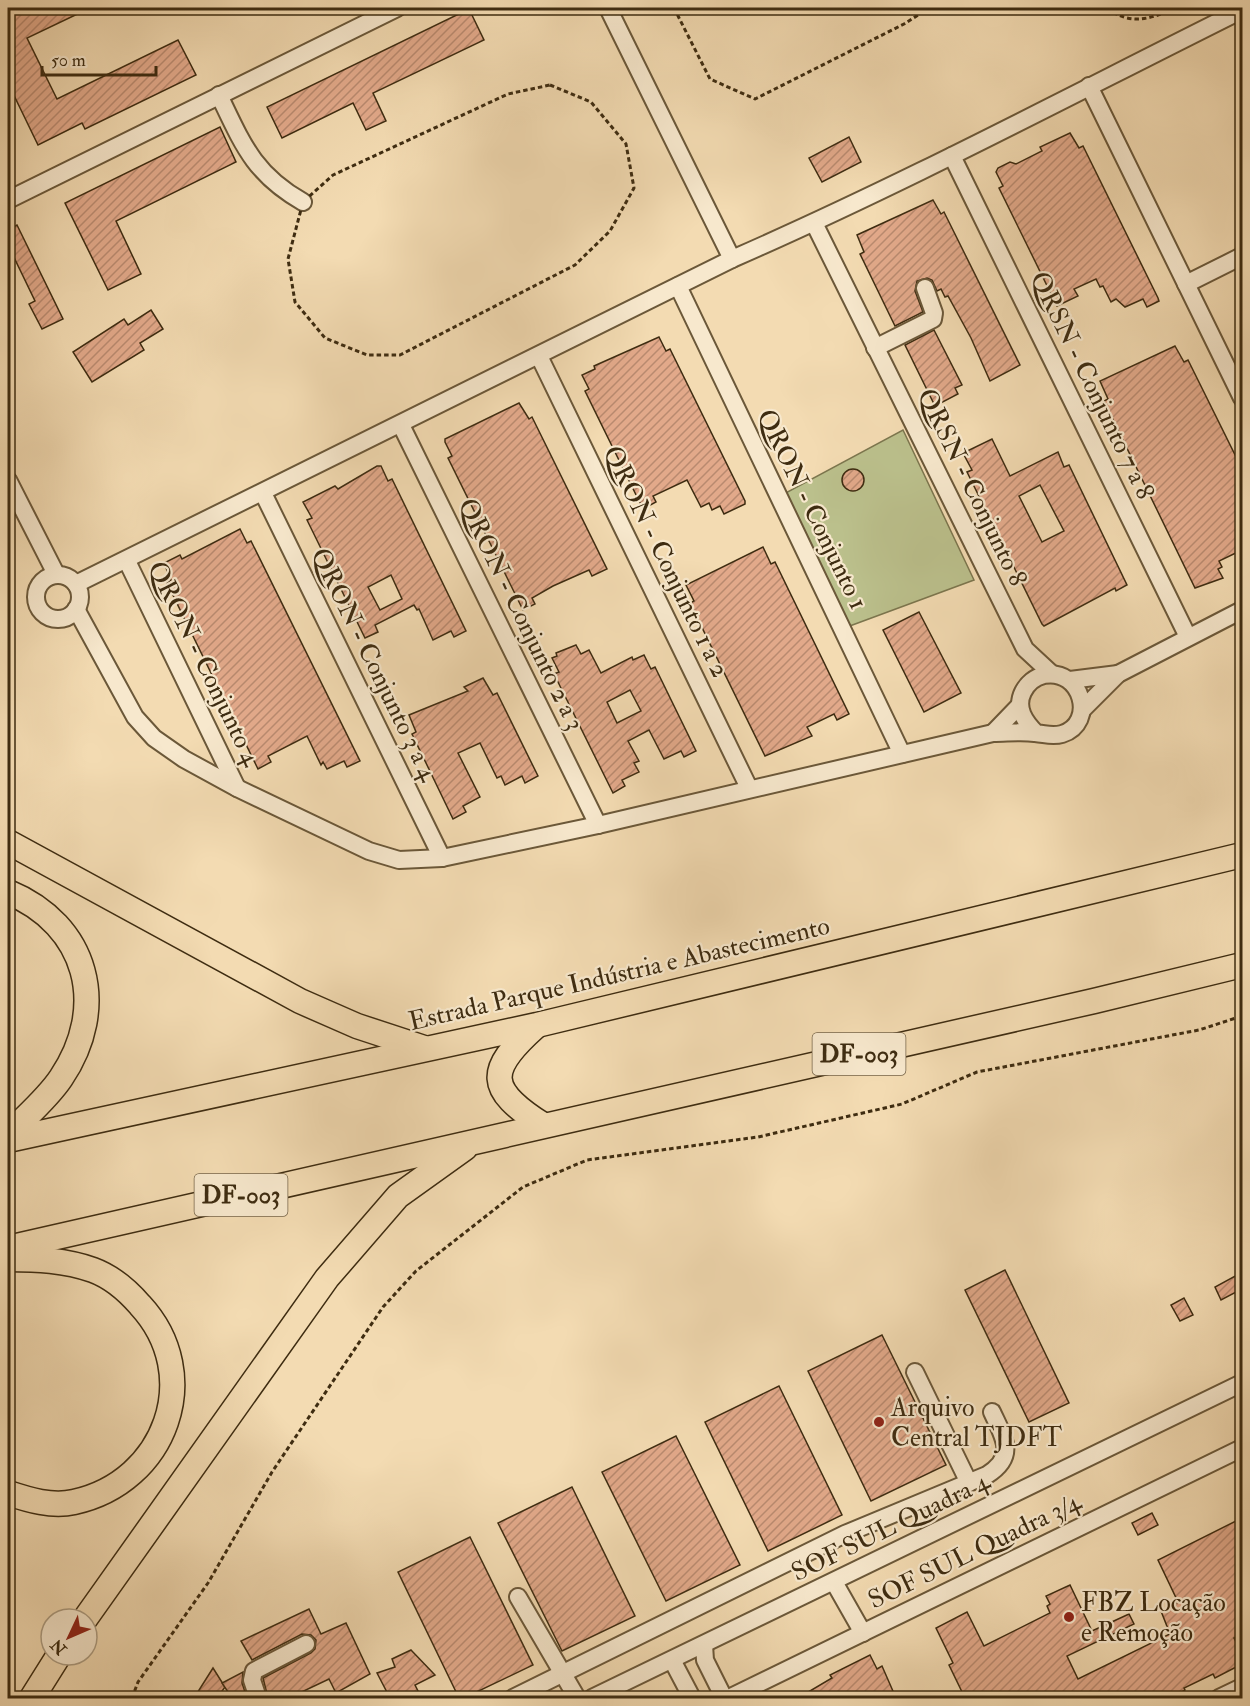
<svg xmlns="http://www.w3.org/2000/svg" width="1250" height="1706" font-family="'IM FELL Double Pica',serif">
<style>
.park{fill:#bbc08c;stroke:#7c764e;stroke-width:1.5}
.building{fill:url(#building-hatch);stroke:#3e2c11;stroke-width:1.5;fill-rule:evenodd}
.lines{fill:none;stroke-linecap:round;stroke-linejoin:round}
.minor-casing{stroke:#6b5839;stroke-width:20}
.highway-casing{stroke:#3e2c11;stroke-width:27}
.path{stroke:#3e2c11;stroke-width:3;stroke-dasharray:4.5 3;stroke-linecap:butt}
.minor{stroke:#f7e8cd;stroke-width:16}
.highway{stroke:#f3dbb2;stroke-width:24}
.poi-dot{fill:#8f2418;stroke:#f7e8cd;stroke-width:2}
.labels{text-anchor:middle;stroke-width:4.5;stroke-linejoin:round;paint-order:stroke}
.shield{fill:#f7e8cd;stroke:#766449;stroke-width:1.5}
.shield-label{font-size:24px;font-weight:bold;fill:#3e2c11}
.street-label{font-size:26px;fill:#3e2c11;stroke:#f7e8cd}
.poi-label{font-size:26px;fill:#3e2c11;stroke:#f7e8cd;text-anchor:start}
</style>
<defs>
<pattern id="building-hatch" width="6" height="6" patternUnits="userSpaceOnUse" patternTransform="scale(1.5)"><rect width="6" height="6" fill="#e2a98a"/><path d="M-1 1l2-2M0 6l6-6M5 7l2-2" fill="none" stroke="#b98a6f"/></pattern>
</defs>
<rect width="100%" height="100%" fill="#f3dbb2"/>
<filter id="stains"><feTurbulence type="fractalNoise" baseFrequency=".00333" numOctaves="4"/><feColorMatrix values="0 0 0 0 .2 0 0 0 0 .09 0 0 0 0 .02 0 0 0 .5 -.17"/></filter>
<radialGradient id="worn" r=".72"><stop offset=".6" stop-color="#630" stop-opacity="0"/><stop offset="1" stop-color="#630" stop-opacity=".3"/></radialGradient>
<polygon class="park" points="903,430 974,580 847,627 780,496"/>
<g class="building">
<polygon points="8,8 90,8 27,38 57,99 178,40 196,75 85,129 82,123 38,145 8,83"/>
<polygon points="469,9 484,40 373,93 386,121 366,130 353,103 282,138 267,107"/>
<polygon points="220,127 236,162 116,221 141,274 108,290 65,203"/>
<polygon points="1070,133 1079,148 1083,146 1158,298 1159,301 1147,307 1143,299 1125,307 1116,299 1111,302 1103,286 1100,287 1096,279 1074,289 1078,296 1057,306 999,188 1003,186 996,172 998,168 1010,162 1016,164 1042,151 1040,147"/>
<polygon points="849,137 861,162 822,182 809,158"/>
<polygon points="933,200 941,214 944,212 1020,365 990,381 971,338 948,296 945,297 941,289 937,291 932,280 927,278 917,281 915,291 923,312 895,326 860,254 864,252 857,235"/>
<polygon points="17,225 63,319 42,329 29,304 35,301 8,245 8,230"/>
<polygon points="151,310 163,329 140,343 144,350 92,382 73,352 124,319 128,325"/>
<polygon points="934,330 962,385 955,388 958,394 935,406 905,345"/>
<polygon points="659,337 666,351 670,349 745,501 745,504 724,514 720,506 712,510 709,503 701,507 687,480 653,496 656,502 643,509 585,391 589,389 582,375 595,369 594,366"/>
<polygon points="1175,346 1184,362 1188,360 1242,469 1242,550 1219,561 1222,567 1218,569 1223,578 1195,588 1104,401 1108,399 1100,381"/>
<polygon points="519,403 529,419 532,417 607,569 592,576 589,570 553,586 532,598 535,604 523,610 448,458 452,456 445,442 445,439"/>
<path d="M992 439 1010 476 1058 452 1064 467 1069 465 1127 585 1116 591 1115 588 1044 626 1042 624 967 472 972 470 963 453ZM1040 485 1064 531 1042 542 1019 496Z"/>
<path d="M377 466H381L388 481 392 479 466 631 454 637 451 631 433 640 419 609 417 610 414 605 375 625 378 632 365 638 307 520 312 518 303 502 335 486 338 489ZM391 575 402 599 380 610 368 587Z"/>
<circle cx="853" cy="480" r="11"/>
<polygon points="240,529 247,543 251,541 360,761 347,767 344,761 327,769 323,762 321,765 307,736 268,756 271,762 258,769 167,583 171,580 164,563 180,555 182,559"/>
<polygon points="763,547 771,564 775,562 849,714 837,720 834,714 807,727 812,736 765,756 690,603 694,601 686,585"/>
<polygon points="919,612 961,693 924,712 883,630"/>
<path d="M576 645 581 654 589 650 601 673 632 657 633 660 644 655 651 669 655 667 696 751 684 757 681 751 664 759 649 730 628 741 639 761 634 763 639 772 622 780 625 786 613 793 554 674 559 672 552 658 557 656 556 653ZM630 690 641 711 617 723 607 702Z"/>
<polygon points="483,678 493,695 497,693 538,776 525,783 522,776 505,785 501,776 497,778 480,743 458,753 480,797 463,806 466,812 453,819 412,734 416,732 409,715 468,691 464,687"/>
<polygon points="1005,1270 1069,1403 1029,1422 965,1290"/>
<polygon points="1237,1275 1242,1289 1221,1300 1215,1287"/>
<polygon points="1184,1298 1193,1315 1180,1321 1171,1305"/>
<polygon points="882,1335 946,1465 871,1501 808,1371"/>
<polygon points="779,1386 842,1515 768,1551 705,1422"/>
<polygon points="676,1436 740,1565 666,1601 602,1472"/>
<polygon points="572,1487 635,1616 562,1651 498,1523"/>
<polygon points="1152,1513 1158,1525 1138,1535 1132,1523"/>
<polygon points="1242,1518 1242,1634 1234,1638 1242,1654 1242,1664 1215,1678 1213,1674 1184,1688 1185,1690 1172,1698 965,1698 949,1665 953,1663 936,1628 967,1612 984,1646 1050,1613 1047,1606 1050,1604 1046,1596 1070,1585 1092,1631 1129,1614 1134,1624 1067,1656 1078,1679 1170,1634 1161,1611 1178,1602 1158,1560"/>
<polygon points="470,1537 533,1665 464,1698 459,1698 398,1572"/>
<polygon points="309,1609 321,1634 346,1623 370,1674 336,1693 329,1679 289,1698 268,1698 263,1678 311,1653 315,1649 316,1640 311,1635 302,1634 252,1660 241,1641"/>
<polygon points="411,1650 435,1675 415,1685 419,1693 408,1698 390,1698 377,1673 395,1667 392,1659"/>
<polygon points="870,1655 877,1669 882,1666 896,1698 798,1698 832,1678 830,1675"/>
<polygon points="213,1668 225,1687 217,1698 194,1698"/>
<polygon points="243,1672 242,1683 247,1698 232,1698 222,1683"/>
</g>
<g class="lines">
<defs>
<g id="minor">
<polyline points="608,8 732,259"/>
<polyline points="1089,86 1242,398"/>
<path d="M219 95C243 145 254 174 303 202"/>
<polyline points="952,156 1188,637"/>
<polyline points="8,200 397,8"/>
<polyline points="814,223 1025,649 1052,674"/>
<polyline points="1186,284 1242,256"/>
<polyline points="678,286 902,754"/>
<polyline points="875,348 933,319 934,313 925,288"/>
<polyline points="539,356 749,788"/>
<polyline points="401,425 598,825"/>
<polyline points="8,480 56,574"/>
<polyline points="263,493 442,858"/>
<polyline points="127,561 237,788"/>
<circle cx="58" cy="597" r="22"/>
<path d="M76 584 732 259C906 183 1073 94 1242 10"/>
<path d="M76 609 135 717 154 738 184 759 237 788 369 851 399 860 442 858 598 825 993 733C1007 733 1021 731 1035 733 1046 734 1052 737 1062 734 1097 723 1082 668 1044 675 1035 677 1027 684 1023 692 1015 708 1025 722 1036 733"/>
<polyline points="1070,680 1118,674"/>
<polyline points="1082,710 1118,674 1242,610"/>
<polyline points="993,733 1020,705"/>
<polyline points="915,1372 969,1483"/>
<polyline points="834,1582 863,1633"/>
<polyline points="518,1597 577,1698"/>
<polyline points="704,1645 705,1660 724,1698"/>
<polyline points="672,1660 692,1698"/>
<polyline points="258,1698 252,1680 254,1671 306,1644"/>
<path d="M513 1698 845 1534 987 1475C1017 1456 1004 1438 992 1412"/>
<polyline points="592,1698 1242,1383"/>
<polyline points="729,1698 1242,1448"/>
<polyline points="1219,1698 1242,1687"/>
</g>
<g id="highway">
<polyline points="8,842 300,1001 357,1026 424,1048"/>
<path d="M8 892C88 925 109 1007 61 1078 47 1099 25 1117 8 1135"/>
<path d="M535 1027C487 1070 486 1089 543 1125"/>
<polyline points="8,1140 537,1025 1242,855"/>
<polyline points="8,1248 1094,1001 1242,965"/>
<path d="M8 1259C36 1259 65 1260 93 1270 112 1277 127 1290 140 1305 205 1375 166 1482 74 1502 52 1507 29 1500 8 1493"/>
<polyline points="85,1619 327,1278 398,1196 465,1148"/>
<polyline points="32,1698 59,1655"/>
</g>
</defs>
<use href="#minor" class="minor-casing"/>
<use href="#highway" class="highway-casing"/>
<g class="path">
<polyline points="674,8 710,79 755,99 904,24 929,8"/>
<path d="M1107 8C1130 26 1151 19 1175 8"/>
<polygon points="550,85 591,102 626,144 634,188 610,231 575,265 400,355 367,355 325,338 295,302 288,259 303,202 333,175 508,94"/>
<polyline points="132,1698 138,1682 208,1583 272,1472 383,1307 416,1271 523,1187 587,1160 758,1137 902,1104 977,1072 1199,1030 1242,1016"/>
</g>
<use href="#minor" class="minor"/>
<use href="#highway" class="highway"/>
</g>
<g class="poi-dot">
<circle cx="879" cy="1422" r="6"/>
<circle cx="1069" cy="1617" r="6"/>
</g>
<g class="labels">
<g class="shield">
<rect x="812.5" y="1033" width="93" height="42" rx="4.5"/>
<rect x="194.5" y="1174" width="93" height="42" rx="4.5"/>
</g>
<g class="shield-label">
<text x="859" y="1062">DF-003</text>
<text x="241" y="1203">DF-003</text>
</g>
<g class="street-label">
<text transform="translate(1093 385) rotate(64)" y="9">QRSN - Conjunto 7 a 8</text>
<text transform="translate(973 487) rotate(64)" y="9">QRSN - Conjunto 8</text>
<text transform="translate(813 509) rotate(64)" y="9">QRON - Conjunto 1</text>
<text transform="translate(667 561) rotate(64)" y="9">QRON - Conjunto 1 a 2</text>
<text transform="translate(522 614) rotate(64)" y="9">QRON - Conjunto 2 a 3</text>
<text transform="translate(205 663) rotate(64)" y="9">QRON - Conjunto 4</text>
<text transform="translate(375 664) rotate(64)" y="9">QRON - Conjunto 3 a 4</text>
<text transform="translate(619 973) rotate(-13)" y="9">Estrada Parque Indústria e Abastecimento</text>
<text transform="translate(890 1526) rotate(-26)" y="9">SOF SUL Quadra 4</text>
<text transform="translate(974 1550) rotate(-26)" y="9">SOF SUL Quadra 3/4</text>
</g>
<g class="poi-label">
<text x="891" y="1416">Arquivo<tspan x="891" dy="30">Central TJDFT</tspan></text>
<text x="1081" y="1611">FBZ Locação<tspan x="1081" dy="30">e Remoção</tspan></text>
</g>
</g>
<rect width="1250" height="1706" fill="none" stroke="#f3dbb2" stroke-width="30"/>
<rect x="9" y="9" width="1232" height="1688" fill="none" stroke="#3e2c11" stroke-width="3"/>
<rect x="15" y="15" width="1220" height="1676" fill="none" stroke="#3e2c11" stroke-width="1.5"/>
<g transform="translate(69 1637) rotate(226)"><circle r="28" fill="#f7e8cd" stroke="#ad9d82" stroke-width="1.5"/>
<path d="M0-4.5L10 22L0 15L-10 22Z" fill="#8f2418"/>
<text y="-9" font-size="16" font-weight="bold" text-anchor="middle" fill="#3e2c11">N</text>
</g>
<path d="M42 66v9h114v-9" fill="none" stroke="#3e2c11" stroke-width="3"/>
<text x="51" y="66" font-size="18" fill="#3e2c11" stroke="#f7e8cd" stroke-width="4.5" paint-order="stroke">50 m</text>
<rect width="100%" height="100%" filter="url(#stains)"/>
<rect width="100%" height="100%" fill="url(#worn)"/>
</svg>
